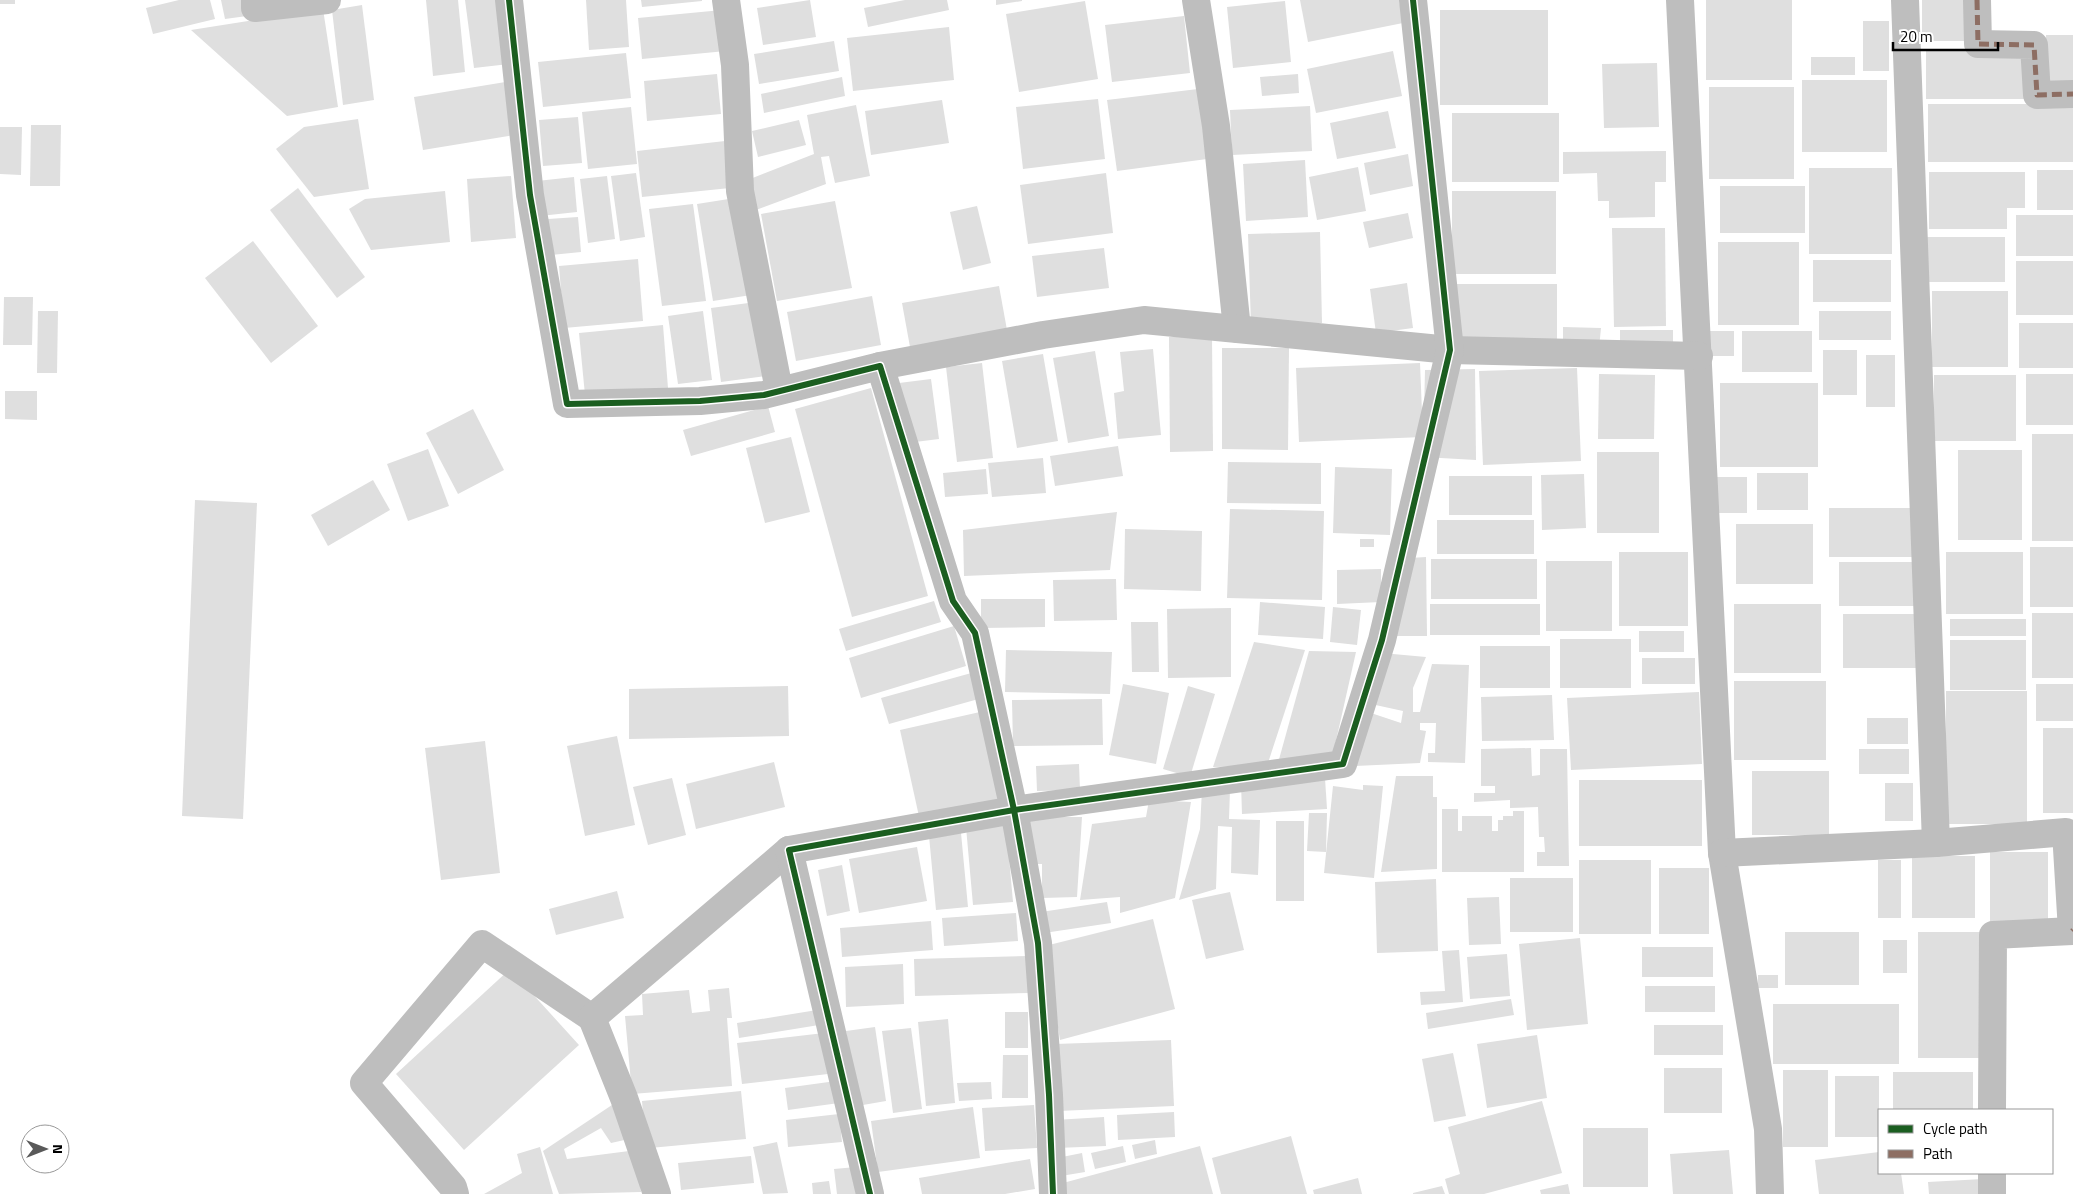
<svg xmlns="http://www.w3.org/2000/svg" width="2073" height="1194" font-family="'Titillium Web',sans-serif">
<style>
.building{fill:#dfdfdf}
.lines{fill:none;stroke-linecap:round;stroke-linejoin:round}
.minor{stroke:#bebebe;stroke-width:28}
.quiet{stroke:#8d6e63;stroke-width:5;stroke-dasharray:10 5;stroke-linecap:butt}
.cycleway-casing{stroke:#fff;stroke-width:9}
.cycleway{stroke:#1b5e20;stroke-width:6}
</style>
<rect width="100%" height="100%" fill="#fff"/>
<g class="building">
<rect x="0" y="0" width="15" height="4"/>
<polygon points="179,0 210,0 215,19 153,34 146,8"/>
<polygon points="221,0 244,0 247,16 225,19"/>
<polygon points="426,0 458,0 465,72 433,76"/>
<polygon points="465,0 501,0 509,64 474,68"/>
<polygon points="586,0 626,0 629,47 589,50"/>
<polygon points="641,0 702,0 702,1 642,7"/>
<polygon points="810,0 816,37 763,45 757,8"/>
<polygon points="905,0 947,0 949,10 868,27 864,8"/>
<polygon points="996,0 1022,0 1022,1 996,5"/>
<polygon points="1300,0 1399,0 1403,23 1308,42"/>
<rect x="1706" y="0" width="86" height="80"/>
<rect x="1922" y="0" width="47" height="41"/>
<polygon points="1085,1 1098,79 1019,92 1006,14"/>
<polygon points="1285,1 1291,62 1233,68 1227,7"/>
<polygon points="362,5 374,100 343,105 332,10"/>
<polygon points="323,9 338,107 287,116 191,30"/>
<polygon points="722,10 726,51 642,59 638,18"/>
<rect x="1440" y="10" width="108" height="95"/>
<polygon points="1184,16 1190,73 1112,82 1105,25"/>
<rect x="1863" y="21" width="26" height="50"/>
<polygon points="949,27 954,80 853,91 847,38"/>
<rect x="2046" y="35" width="27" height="52"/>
<polygon points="834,41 839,71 759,84 754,54"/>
<rect x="1926" y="50" width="102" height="49"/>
<polygon points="1393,51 1402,96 1316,113 1307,69"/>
<polygon points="626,53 631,98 543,107 538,62"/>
<rect x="1811" y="57" width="44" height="18"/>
<polygon points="1657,63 1659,127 1604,128 1602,64"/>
<polygon points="717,74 721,114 647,121 644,81"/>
<polygon points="1298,74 1299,93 1262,96 1260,77"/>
<polygon points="842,77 845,96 764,113 761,94"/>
<polygon points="524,79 533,132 423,150 414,97"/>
<rect x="1802" y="80" width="85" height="72"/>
<rect x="1709" y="87" width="85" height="92"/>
<polygon points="1198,89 1207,159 1117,171 1107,100"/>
<polygon points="1098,99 1105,159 1023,169 1016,107"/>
<polygon points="942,100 949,143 871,155 865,111"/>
<rect x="1928" y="104" width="145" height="58"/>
<polygon points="856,105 870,176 835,183 829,156 821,157 826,184 756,210 750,179 814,154 807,115"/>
<polygon points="1310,106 1312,151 1232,155 1230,110"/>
<polygon points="631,107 637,164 588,169 582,112"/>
<polygon points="1388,111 1396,148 1337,159 1330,123"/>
<rect x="1452" y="113" width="107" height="69"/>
<polygon points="578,117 582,163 543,166 539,120"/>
<polygon points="358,119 369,189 314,197 276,149 304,127"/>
<polygon points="799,120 806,145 758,157 752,131"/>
<polygon points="31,125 61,125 60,186 30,186"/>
<polygon points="0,127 22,127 21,175 0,174"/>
<polygon points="725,141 730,188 642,197 637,151"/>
<polygon points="1666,151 1666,182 1655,182 1655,217 1609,218 1609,201 1598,201 1597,173 1563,174 1563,152"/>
<polygon points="1408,154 1413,186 1370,195 1364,163"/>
<polygon points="1305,160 1308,217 1246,221 1243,164"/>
<polygon points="1358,167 1366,211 1317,220 1309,177"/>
<rect x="1809" y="168" width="83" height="86"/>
<rect x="2037" y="170" width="36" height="40"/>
<polygon points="1929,172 2025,172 2025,208 2007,208 2007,229 1929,229"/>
<polygon points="636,173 645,237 620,241 611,176"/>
<polygon points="1106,173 1113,233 1028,244 1020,185"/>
<polygon points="511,176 516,238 471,242 467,179"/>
<polygon points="607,176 615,239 588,243 580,179"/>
<polygon points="574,177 577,212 540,216 537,181"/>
<rect x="1720" y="186" width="85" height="47"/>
<polygon points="298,188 365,277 337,298 270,210"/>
<polygon points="445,191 450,242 371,250 349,209 365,199"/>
<rect x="1452" y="191" width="104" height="83"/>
<polygon points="735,198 751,295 713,301 697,204"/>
<polygon points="835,201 852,288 777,301 761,214"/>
<polygon points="693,204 706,301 662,306 649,209"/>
<polygon points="977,206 991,263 963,270 950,212"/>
<polygon points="1408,213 1413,238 1369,248 1363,222"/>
<rect x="2016" y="215" width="57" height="41"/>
<polygon points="578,217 581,252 551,255 548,219"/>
<polygon points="1612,228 1665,228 1666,326 1614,327"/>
<polygon points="1320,232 1322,323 1251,325 1248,234"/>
<rect x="1926" y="237" width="79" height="45"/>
<polygon points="253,241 318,326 271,363 205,278"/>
<rect x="1718" y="242" width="81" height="83"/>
<polygon points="1104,248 1109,288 1037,297 1032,256"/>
<polygon points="638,259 643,321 564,328 559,266"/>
<rect x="1813" y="260" width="78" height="42"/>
<rect x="2016" y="261" width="57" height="54"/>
<polygon points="1407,283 1413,328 1376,333 1370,289"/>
<rect x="1455" y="284" width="102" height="56"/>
<polygon points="999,286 1007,330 910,347 902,303"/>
<rect x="1932" y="291" width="76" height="76"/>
<polygon points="872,296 881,345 796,361 787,312"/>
<polygon points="4,297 33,297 32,345 3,345"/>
<polygon points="756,302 766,376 721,382 711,308"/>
<polygon points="38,311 58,311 57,373 37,373"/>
<polygon points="703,311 712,380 678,384 668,316"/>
<rect x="1819" y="311" width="72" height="29"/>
<rect x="2019" y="323" width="54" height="45"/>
<polygon points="663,325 668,388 585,395 579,333"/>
<polygon points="1563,327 1601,328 1599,348 1563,347"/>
<rect x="1620" y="330" width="53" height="20"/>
<rect x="1703" y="331" width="31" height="25"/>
<rect x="1742" y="331" width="70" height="41"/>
<polygon points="1169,337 1212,337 1213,451 1170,452"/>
<polygon points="1222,348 1289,348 1288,450 1222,449"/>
<polygon points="1153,349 1161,435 1118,439 1114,393 1124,391 1120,352"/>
<rect x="1823" y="350" width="34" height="45"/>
<polygon points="1095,351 1109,436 1068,443 1053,358"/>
<polygon points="1043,354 1058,441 1017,448 1002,361"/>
<rect x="1866" y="355" width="29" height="52"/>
<polygon points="982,363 993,458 957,462 946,367"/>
<polygon points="1420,363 1423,437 1299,442 1296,368"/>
<polygon points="1577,368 1581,461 1483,465 1479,371"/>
<polygon points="1475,369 1476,460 1423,457 1425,370"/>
<polygon points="1599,374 1655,375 1654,439 1598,439"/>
<rect x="2026" y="374" width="47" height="51"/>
<rect x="1934" y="375" width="82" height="66"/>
<polygon points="931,379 939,439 907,443 899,383"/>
<rect x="1720" y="383" width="98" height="84"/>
<polygon points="871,388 928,596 852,617 795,409"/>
<polygon points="5,391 37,391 37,420 5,419"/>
<polygon points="768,406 775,432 691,456 683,430"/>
<polygon points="473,409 504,470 458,494 426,433"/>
<rect x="2032" y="434" width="41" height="107"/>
<polygon points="791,437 810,512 765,523 746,448"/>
<polygon points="1118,446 1123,476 1055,486 1050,456"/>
<polygon points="428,449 449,506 408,521 387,464"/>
<rect x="1958" y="450" width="64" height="90"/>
<rect x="1597" y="452" width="62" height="81"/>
<polygon points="1043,458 1046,493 992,497 988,463"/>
<polygon points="1228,462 1321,463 1321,504 1227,503"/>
<polygon points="1335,467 1392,469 1390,535 1333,533"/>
<polygon points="986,469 988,494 945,497 943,473"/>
<rect x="1757" y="473" width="51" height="37"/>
<polygon points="1584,474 1586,528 1542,530 1541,475"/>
<rect x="1449" y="476" width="83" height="39"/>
<rect x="1714" y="477" width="33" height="36"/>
<polygon points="373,480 390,510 328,546 311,515"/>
<polygon points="195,500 257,503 243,819 182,816"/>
<rect x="1829" y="508" width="83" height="49"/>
<polygon points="1230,509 1324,511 1322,600 1227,598"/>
<polygon points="1117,512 1110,570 964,576 963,530"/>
<rect x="1437" y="520" width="97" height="34"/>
<rect x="1736" y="524" width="77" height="60"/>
<polygon points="1125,529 1202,531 1201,591 1124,589"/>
<rect x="1360" y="539" width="14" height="8"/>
<rect x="2030" y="547" width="43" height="60"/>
<rect x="1619" y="552" width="69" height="74"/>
<rect x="1946" y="552" width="77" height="62"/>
<polygon points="1426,557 1427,636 1388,636 1410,558"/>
<rect x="1431" y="559" width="106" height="40"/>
<rect x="1546" y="561" width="66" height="70"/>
<rect x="1839" y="562" width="76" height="44"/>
<polygon points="1381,569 1381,602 1337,604 1337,570"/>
<polygon points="1116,579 1117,620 1054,621 1053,580"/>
<polygon points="981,599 1045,599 1045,627 981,628"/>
<polygon points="934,601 941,622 846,651 839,629"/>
<polygon points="1260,602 1325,607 1323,639 1258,635"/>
<rect x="1430" y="604" width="110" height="31"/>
<rect x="1734" y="604" width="87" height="69"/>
<polygon points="1333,607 1361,610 1357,645 1330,642"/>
<polygon points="1231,608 1231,677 1168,678 1167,609"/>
<rect x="2032" y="613" width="41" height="65"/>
<rect x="1843" y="614" width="78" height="54"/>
<rect x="1950" y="619" width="76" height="17"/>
<polygon points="1131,622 1158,622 1159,672 1132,672"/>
<polygon points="954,626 966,666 861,698 849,658"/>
<rect x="1639" y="631" width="45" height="21"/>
<rect x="1560" y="639" width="71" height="49"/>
<rect x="1950" y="640" width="76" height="50"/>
<polygon points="1254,642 1305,650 1267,766 1213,767"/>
<rect x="1480" y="646" width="70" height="42"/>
<polygon points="1006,650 1112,652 1110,694 1005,692"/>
<polygon points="1309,651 1356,652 1333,754 1278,763"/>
<polygon points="1382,653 1426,657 1413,688 1413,712 1420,712 1432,664 1469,665 1465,763 1428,762 1428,753 1435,753 1436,723 1420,723 1420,730 1426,731 1420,763 1355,766 1371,713 1401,723 1403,711 1371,704"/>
<rect x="1642" y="658" width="53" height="26"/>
<polygon points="975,672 982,698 889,724 881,698"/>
<rect x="1734" y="681" width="92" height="79"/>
<polygon points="1123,684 1169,693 1156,764 1109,755"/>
<rect x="2036" y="684" width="37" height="37"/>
<polygon points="788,686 789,736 629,739 629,689"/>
<polygon points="1188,686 1215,694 1190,777 1163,769"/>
<rect x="1946" y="691" width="81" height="133"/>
<polygon points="1699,692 1702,764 1571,770 1567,698"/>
<polygon points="1552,695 1554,740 1482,741 1481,697"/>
<polygon points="1102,699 1103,745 1013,746 1012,700"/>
<polygon points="980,712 999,804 920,821 900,730"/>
<rect x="1867" y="718" width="41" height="26"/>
<rect x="2043" y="728" width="30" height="85"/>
<polygon points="617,736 635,825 585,836 567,746"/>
<polygon points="485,741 500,873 441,880 425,748"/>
<polygon points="1531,748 1532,776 1540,775 1540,749 1567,749 1569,866 1537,866 1537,852 1545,852 1544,837 1539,837 1538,807 1510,808 1510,800 1474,802 1474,793 1495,793 1495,786 1481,786 1481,749"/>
<rect x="1859" y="749" width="50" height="25"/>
<polygon points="774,762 785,807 696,829 686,784"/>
<polygon points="1079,764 1080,790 1037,791 1036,766"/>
<rect x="1752" y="771" width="77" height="64"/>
<polygon points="1396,776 1433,776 1433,797 1437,797 1437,869 1381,872"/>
<polygon points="672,778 686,835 648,845 633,787"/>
<polygon points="1325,778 1327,809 1242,814 1241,783"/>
<rect x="1579" y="780" width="123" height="66"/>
<rect x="1885" y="783" width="28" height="38"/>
<polygon points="1363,785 1383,786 1374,878 1324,873 1333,786 1363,790"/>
<polygon points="1202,789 1230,790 1229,819 1260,820 1258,875 1231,873 1232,827 1218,826 1216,889 1179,900 1200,829"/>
<polygon points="1149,800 1191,802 1175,898 1120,913 1120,897 1080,900 1092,824 1146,817"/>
<polygon points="1442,809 1458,809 1458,831 1462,831 1462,816 1492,816 1492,831 1498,831 1498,820 1503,820 1503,816 1513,816 1513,811 1524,811 1524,872 1442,872"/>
<polygon points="1309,813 1327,813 1326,852 1307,851"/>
<polygon points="1028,817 1082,817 1077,897 1042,898 1042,864 1028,864"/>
<rect x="1276" y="821" width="28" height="80"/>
<polygon points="1006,824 1013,902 973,905 966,827"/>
<polygon points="961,833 968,907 936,910 929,836"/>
<polygon points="917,847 927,901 859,913 849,859"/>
<rect x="1990" y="852" width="58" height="71"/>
<rect x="1912" y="856" width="63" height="62"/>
<rect x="1579" y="860" width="72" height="74"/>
<rect x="1878" y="860" width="23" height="58"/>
<polygon points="842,865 850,911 827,916 818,870"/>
<rect x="1659" y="868" width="50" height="66"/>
<rect x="1510" y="878" width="63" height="54"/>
<polygon points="1436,879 1438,951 1377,953 1375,882"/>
<polygon points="617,891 624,918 556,935 549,909"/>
<polygon points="1230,892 1244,950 1206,959 1192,900"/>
<polygon points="1499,897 1501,944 1469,945 1467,898"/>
<polygon points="1107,902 1111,923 1044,933 1041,912"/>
<polygon points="1016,913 1018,941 944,946 942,918"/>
<polygon points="1153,919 1175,1009 1060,1040 1045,946"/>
<polygon points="931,921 933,950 842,957 840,928"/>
<rect x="1785" y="932" width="74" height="53"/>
<rect x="1918" y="932" width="65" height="126"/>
<polygon points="1580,938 1588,1024 1527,1030 1519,944"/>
<rect x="1883" y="940" width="24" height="33"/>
<rect x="1642" y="947" width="71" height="30"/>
<polygon points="1459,950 1463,1002 1421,1005 1420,992 1445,991 1442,951"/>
<polygon points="1507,954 1510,996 1470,999 1467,957"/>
<polygon points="1029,956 1030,993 915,996 914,959"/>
<polygon points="903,964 904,1004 846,1007 845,967"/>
<polygon points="510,969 579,1045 464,1150 396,1074"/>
<rect x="1758" y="975" width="20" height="13"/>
<rect x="1645" y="986" width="70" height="26"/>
<polygon points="729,988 732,1018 727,1018 732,1086 632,1094 625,1016 643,1015 642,994 689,990 692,1013 710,1011 708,990"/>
<polygon points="1511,999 1514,1015 1428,1029 1426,1013"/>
<rect x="1773" y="1004" width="126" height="60"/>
<polygon points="817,1010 819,1025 739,1038 737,1023"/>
<rect x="1005" y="1012" width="23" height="36"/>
<polygon points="948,1019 955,1103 926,1106 918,1022"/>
<rect x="1654" y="1025" width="69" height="30"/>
<polygon points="875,1027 886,1101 857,1106 846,1031"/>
<polygon points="911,1028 922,1109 893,1113 882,1031"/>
<polygon points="824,1033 828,1074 742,1084 737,1043"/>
<polygon points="1537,1035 1547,1098 1487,1108 1477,1044"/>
<polygon points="1171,1040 1174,1106 1058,1111 1055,1044"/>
<polygon points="1453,1053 1466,1116 1434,1122 1422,1059"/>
<polygon points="1003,1055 1028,1055 1028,1098 1002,1098"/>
<rect x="1664" y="1068" width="58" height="45"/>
<rect x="1783" y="1070" width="45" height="77"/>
<rect x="1893" y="1072" width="80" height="38"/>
<rect x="1835" y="1076" width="44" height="61"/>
<polygon points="836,1081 839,1103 788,1110 785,1088"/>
<polygon points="991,1082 992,1099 959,1101 957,1083"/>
<polygon points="741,1091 746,1139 650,1148 645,1139 642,1101"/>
<polygon points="618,1101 629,1139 611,1143 601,1128 564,1149 567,1159 637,1150 641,1192 559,1194 543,1151"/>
<polygon points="1542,1101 1562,1173 1484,1194 1449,1194 1445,1179 1460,1174 1448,1127"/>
<polygon points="1034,1105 1037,1148 985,1151 982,1108"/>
<polygon points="973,1107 980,1158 878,1172 871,1121"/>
<polygon points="1174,1112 1175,1137 1118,1140 1117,1115"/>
<polygon points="839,1114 842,1142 788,1147 786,1120"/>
<polygon points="1104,1117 1106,1146 1057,1148 1055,1120"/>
<rect x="1583" y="1128" width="65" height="59"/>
<polygon points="1291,1136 1307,1194 1221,1194 1212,1158"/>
<polygon points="1155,1140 1157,1154 1135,1159 1132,1145"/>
<polygon points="777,1142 788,1193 763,1194 753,1147"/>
<polygon points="1123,1146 1126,1162 1095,1169 1091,1153"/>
<polygon points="1200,1146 1213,1194 1066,1194 1063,1183"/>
<polygon points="540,1147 553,1194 484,1194 522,1173 517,1154"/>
<polygon points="1729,1150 1733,1194 1673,1194 1670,1154"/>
<polygon points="1879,1152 1879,1173 1901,1173 1904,1194 1819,1194 1815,1160"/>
<polygon points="1082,1153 1085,1172 1061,1176 1057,1158"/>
<polygon points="751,1156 754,1183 681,1190 678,1163"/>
<polygon points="1030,1159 1035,1189 1005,1194 922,1194 919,1178"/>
<polygon points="856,1167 859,1194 837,1194 834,1169"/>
<polygon points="1358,1178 1362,1194 1314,1194 1313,1190"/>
<polygon points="1983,1179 1984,1194 1929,1194 1928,1182"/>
<polygon points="829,1181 831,1194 813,1194 812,1183"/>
<polygon points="1568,1184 1570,1194 1541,1194 1540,1190"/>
<polygon points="1442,1186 1445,1194 1413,1194 1413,1193"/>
</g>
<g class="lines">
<g class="minor">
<polyline points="255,0 255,8 327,0"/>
<polyline points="509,0 530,195 567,404 700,401 764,395 880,366 953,601 975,633 1014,810 1038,943 1049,1095 1053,1194"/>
<polyline points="726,0 735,65 740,191 779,390"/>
<polyline points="1196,0 1216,126 1237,329"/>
<polyline points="1680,0 1722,853 1768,1129 1770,1194"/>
<polyline points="1905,0 1936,843"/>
<polyline points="1977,0 1978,44 2034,45 2037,95 2073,94"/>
<polyline points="880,366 1043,335 1144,320 1450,350 1699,356"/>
<polyline points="1722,853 1936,843 2066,832 2072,931 1993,935 1992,1110"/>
<polyline points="1992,1173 1992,1194"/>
<polyline points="455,1194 453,1187 364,1083 482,944 592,1018"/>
<polyline points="657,1194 624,1098 592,1018 789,850"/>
<polyline points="870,1194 789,850 1014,810 1343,764 1382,640 1450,350 1413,0"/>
</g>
<g class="quiet">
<polyline points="1977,0 1978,44 2034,45 2037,95 2073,94"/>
<polyline points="2072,931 2073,930"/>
</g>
<defs>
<g id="cycleway">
<polyline points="509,0 530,195 567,404 700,401 764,395 880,366 953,601 975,633 1014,810 1038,943 1049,1095 1053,1194"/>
<polyline points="870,1194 789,850 1014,810 1343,764 1382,640 1450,350 1413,0"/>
</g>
</defs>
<use href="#cycleway" class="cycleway-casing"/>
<use href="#cycleway" class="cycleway"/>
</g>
<rect x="1878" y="1109" width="175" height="65" fill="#ffffff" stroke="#999999"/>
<rect x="1888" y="1125" width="25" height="8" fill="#1b5e20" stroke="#999999"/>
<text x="1923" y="1134" font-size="15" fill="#000000">Cycle path</text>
<rect x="1888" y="1150" width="25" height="8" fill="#8d6e63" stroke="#999999"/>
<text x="1923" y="1159" font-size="15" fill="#000000">Path</text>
<g transform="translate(45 1149) rotate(90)"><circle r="24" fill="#ffffff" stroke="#999999"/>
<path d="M0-4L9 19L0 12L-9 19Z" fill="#595959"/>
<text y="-8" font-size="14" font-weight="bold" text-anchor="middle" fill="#000000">N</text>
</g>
<path d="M1893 42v8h105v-8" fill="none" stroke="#000000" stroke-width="2.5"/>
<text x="1900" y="42" font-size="15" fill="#000000" stroke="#ffffff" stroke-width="4" paint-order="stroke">20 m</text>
</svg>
